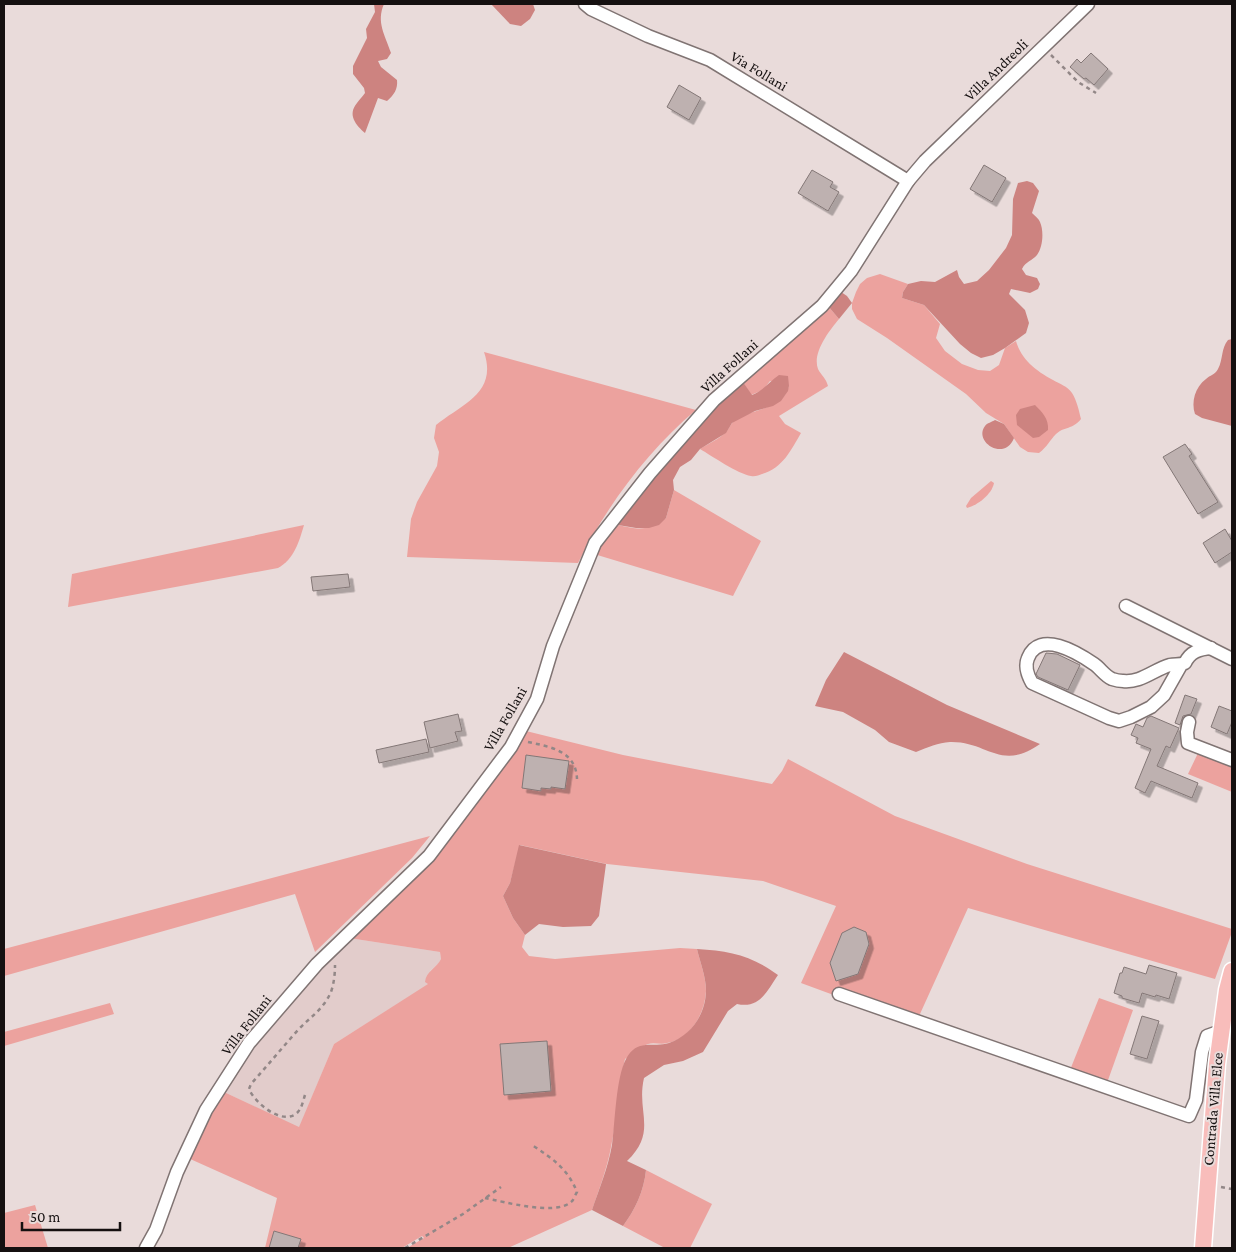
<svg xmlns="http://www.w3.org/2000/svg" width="1236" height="1252" font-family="'Crimson Pro',serif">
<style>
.built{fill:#e2cccb}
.green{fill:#eca29e}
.forest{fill:#cd8380}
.building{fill:#beb1b0;stroke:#837776;filter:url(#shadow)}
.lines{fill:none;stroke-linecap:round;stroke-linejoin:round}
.minor-casing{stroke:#807473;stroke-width:15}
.major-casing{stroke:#fff;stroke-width:19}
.path{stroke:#928787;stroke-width:2.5;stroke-dasharray:4 4;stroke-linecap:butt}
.minor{stroke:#fff;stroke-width:12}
.major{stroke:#f8bdbb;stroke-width:16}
.labels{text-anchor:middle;stroke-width:4;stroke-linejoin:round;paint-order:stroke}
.street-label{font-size:15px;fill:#151010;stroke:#e9dbda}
</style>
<defs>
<filter id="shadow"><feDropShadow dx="4.5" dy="4.5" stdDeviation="0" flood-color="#0004"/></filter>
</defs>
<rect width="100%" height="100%" fill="#e9dbda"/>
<polygon class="built" points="349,938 440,952 441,959 439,963 430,971 429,984 334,1044 299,1128 224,1092 261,1039 288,1004 313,976"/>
<g class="green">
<path d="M880 274 908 284 903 292 902 298 924 305 940 324 936 338 945 351 962 364 978 370 990 371 999 365 1005 348 1016 341C1021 359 1036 371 1053 380 1060 384 1067 386 1072 393 1077 401 1079 411 1081 419 1072 430 1065 426 1056 434 1050 440 1047 447 1039 453L1028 452 1020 447 1004 424 986 413 966 394 887 338 857 319 852 309V303L856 292 860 284 867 278Z"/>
<path d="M828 306 839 319C829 331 812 353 818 369 821 375 826 378 828 386L779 416 785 424 801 433C791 450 783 468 762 474 759 475 755 477 751 476 738 474 712 456 700 449 708 444 719 439 726 432 729 429 730 425 733 422 750 407 782 412 789 386L770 381 763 390 751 395 743 382Z"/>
<path d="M484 352 696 410C648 450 606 507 578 563L407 557 411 519 417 502 437 466 439 452 434 438 436 425C462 404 498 393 484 352Z"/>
<path d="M991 481 994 483C992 494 978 505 967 508L966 506 971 498Z"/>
<path d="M674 490 761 541 733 596 594 554 618 525C641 530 645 531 666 518Z"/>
<path d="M304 525C299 542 294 559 278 568L68 607 72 574Z"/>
<path d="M526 731 623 755 772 784 782 771 788 759 895 816 1027 864 1232 929V932L1215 979 968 908 915 1025 801 983 836 906 763 881 607 864 520 845 510 883 503 896 513 918 525 935 522 947 529 956 555 959 680 948 697 949C700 962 706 977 706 991 705 1013 691 1039 667 1043 661 1045 654 1042 648 1044 640 1047 632 1055 625 1059 618 1088 617 1118 611 1147 607 1169 599 1189 592 1210L508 1248H407L424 1238 422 1236 402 1248H265L277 1198 188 1158 202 1129 224 1092 299 1127 334 1044 428 984 425 982C426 971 437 968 441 959L440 952 349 938 411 877Z"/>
<polygon points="1199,751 1232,763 1232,792 1188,774"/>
<polygon points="430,836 412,858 315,952 295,894 4,976 4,949"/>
<polygon points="1099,998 1133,1010 1107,1083 1070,1070"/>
<polygon points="110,1003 114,1014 4,1046 4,1032"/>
<path d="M646 1170 712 1204 690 1248H665L623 1226C635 1210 644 1191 646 1170Z"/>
<polygon points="35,1205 48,1248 4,1248 4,1213"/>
</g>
<g class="forest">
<path d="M374 4H384C376 22 385 35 391 53L387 59 378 61 381 67 397 80C398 89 394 95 387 101L378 98 365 133C356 125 347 115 357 103 360 99 362 97 365 93L364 88 353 74V66L367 38 366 29 375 12Z"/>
<polygon points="491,4 533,4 535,10 530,19 521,26 510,24"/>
<path d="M1027 181 1033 183 1039 191 1032 213C1035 216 1039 219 1040 222 1044 231 1043 247 1037 255 1032 261 1026 261 1022 269L1026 275 1037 278 1040 284 1038 289 1030 293 1011 289 1009 294 1025 310 1029 323 1026 333 1005 348 993 355 981 358 971 353 960 344 924 305 902 298 903 292 908 284 921 281 935 282 957 270 959 277 964 284 977 281 989 270 1006 248 1012 235 1013 199 1018 183Z"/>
<polygon points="841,292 847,296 852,303 839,319 828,306"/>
<path d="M1232 339V426L1202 418 1195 414C1191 402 1195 387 1206 379 1210 375 1215 375 1218 369 1223 360 1221 348 1228 340Z"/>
<path d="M779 375 788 376 789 386 788 391 781 401 773 406 755 411 732 423 726 433 700 449 691 460 680 467 673 480 674 490 666 518 659 525 649 528H636L618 525 670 458 701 421 743 382 752 395C764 390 769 382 779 375Z"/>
<path d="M1035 405C1042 412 1049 419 1048 430L1039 437 1033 438 1017 425 1016 415 1020 409Z"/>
<path d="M995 420 1004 424 1014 438C1005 462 973 442 985 426 987 423 992 422 995 420Z"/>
<path d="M844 652 947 705 1040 744C1000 772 988 741 950 742 938 743 928 747 916 752L889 742 875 730 843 712 815 706 826 680Z"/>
<polygon points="519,845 606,864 599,916 591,926 563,927 539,924 525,935 513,918 503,896 510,883"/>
<path d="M697 949C729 951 751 955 778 975 767 991 760 1009 737 1004L728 1011 703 1052 683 1061 664 1065 644 1078C636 1113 658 1131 627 1161L646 1170C644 1191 635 1210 623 1226L592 1210C599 1189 608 1168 612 1145 615 1123 616 1077 626 1059 637 1038 653 1048 669 1043 692 1035 706 1013 706 990 706 977 700 962 697 949Z"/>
</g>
<g class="building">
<polygon points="1091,53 1108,69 1094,85 1086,78 1084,79 1070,67 1077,59 1081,63"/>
<polygon points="679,85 701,98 689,120 667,107"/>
<polygon points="984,165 1006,178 992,202 970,189"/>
<polygon points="812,170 833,182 830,187 839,192 828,211 798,193"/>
<polygon points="1185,444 1192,454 1189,456 1218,502 1198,514 1163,457"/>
<polygon points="1225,529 1232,541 1232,552 1215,563 1203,543"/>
<polygon points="348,574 350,587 313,591 311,577"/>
<polygon points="1046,653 1057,654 1080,665 1068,690 1038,677 1036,674"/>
<polygon points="1185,695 1197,699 1191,714 1183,716 1180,725 1175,723"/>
<polygon points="1219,706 1232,711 1232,722 1227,734 1211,727"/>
<polygon points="458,714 462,731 455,732 458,741 430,748 424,722"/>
<polygon points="1151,716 1179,728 1170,748 1166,746 1157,766 1198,783 1192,798 1151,781 1145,793 1135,788 1151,749 1136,743 1138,738 1131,735 1136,724 1143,727 1147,718"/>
<polygon points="426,739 429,752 379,763 376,750"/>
<polygon points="526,755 569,761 565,789 551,787 551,789 541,788 541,791 522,788"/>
<polygon points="854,927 866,932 869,944 858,974 836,981 830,963 842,933"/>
<polygon points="1149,965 1177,973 1169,999 1156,995 1155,997 1142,993 1139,1003 1122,998 1122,996 1114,993 1120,973 1122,973 1124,967 1146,974"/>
<polygon points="1142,1016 1159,1021 1147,1059 1130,1054"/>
<polygon points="547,1041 551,1091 504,1095 500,1044"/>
<polygon points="274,1231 301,1239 298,1248 269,1248"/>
</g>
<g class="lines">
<defs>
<g id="minor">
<polyline points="585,4 591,9 648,36 710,60 908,181"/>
<polyline points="1126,606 1232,659"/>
<path d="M1181 665 1164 695 1151 707 1131 717 1119 721 1109 718 1032 683C1028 676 1024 667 1028 658 1039 629 1078 653 1094 664 1100 668 1105 676 1112 679 1115 680 1120 681 1123 681 1141 683 1153 670 1170 665 1175 664 1180 665 1185 663 1190 652 1199 649 1211 648"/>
<polyline points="1189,722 1187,732 1188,743 1232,760"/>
<polyline points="839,994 1189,1116 1196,1100 1202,1052 1207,1036 1221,1031"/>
<polyline points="146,1248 156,1230 177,1172 206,1110 249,1043 317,964 429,856 511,747 537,699 553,646 595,543 650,473 714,400 822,306 851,271 908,181 925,161 1088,4"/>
</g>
<polyline id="major" points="1203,1248 1217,1064 1227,990 1232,971"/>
</defs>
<use href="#minor" class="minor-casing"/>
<use href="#major" class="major-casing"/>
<g class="path">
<polyline points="1051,55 1078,82 1096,93"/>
<path d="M528 742C551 747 576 751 577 779"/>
<path d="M305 1095C303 1101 302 1108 297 1113 282 1126 255 1103 249 1089L251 1084C267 1066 282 1048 298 1030 310 1017 323 1010 331 992 334 983 335 974 335 965"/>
<polyline points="1221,1187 1232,1189"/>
<path d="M485 1198C505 1202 555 1216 571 1202 574 1200 575 1195 577 1192 568 1169 552 1158 532 1145"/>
<polyline points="405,1248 463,1214 501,1187"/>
</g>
<use href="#minor" class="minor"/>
<use href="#major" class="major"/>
</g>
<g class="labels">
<g class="street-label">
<text transform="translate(996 70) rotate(-44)" y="5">Villa Andreoli</text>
<text transform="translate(759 71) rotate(31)" y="5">Via Follani</text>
<text transform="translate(729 366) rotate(-42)" y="5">Villa Follani</text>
<text transform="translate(505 719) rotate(-60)" y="5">Villa Follani</text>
<text transform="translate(246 1025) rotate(-52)" y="5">Villa Follani</text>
<text transform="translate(1213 1109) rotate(-85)" y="5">Contrada Villa Elce</text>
</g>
</g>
<rect width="1236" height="1252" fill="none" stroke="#151010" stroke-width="10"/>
<path d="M22 1222v8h98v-8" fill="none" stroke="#151010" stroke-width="2.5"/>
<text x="30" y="1222" font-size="15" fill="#151010" stroke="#e9dbda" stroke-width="4" paint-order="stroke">50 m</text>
</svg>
